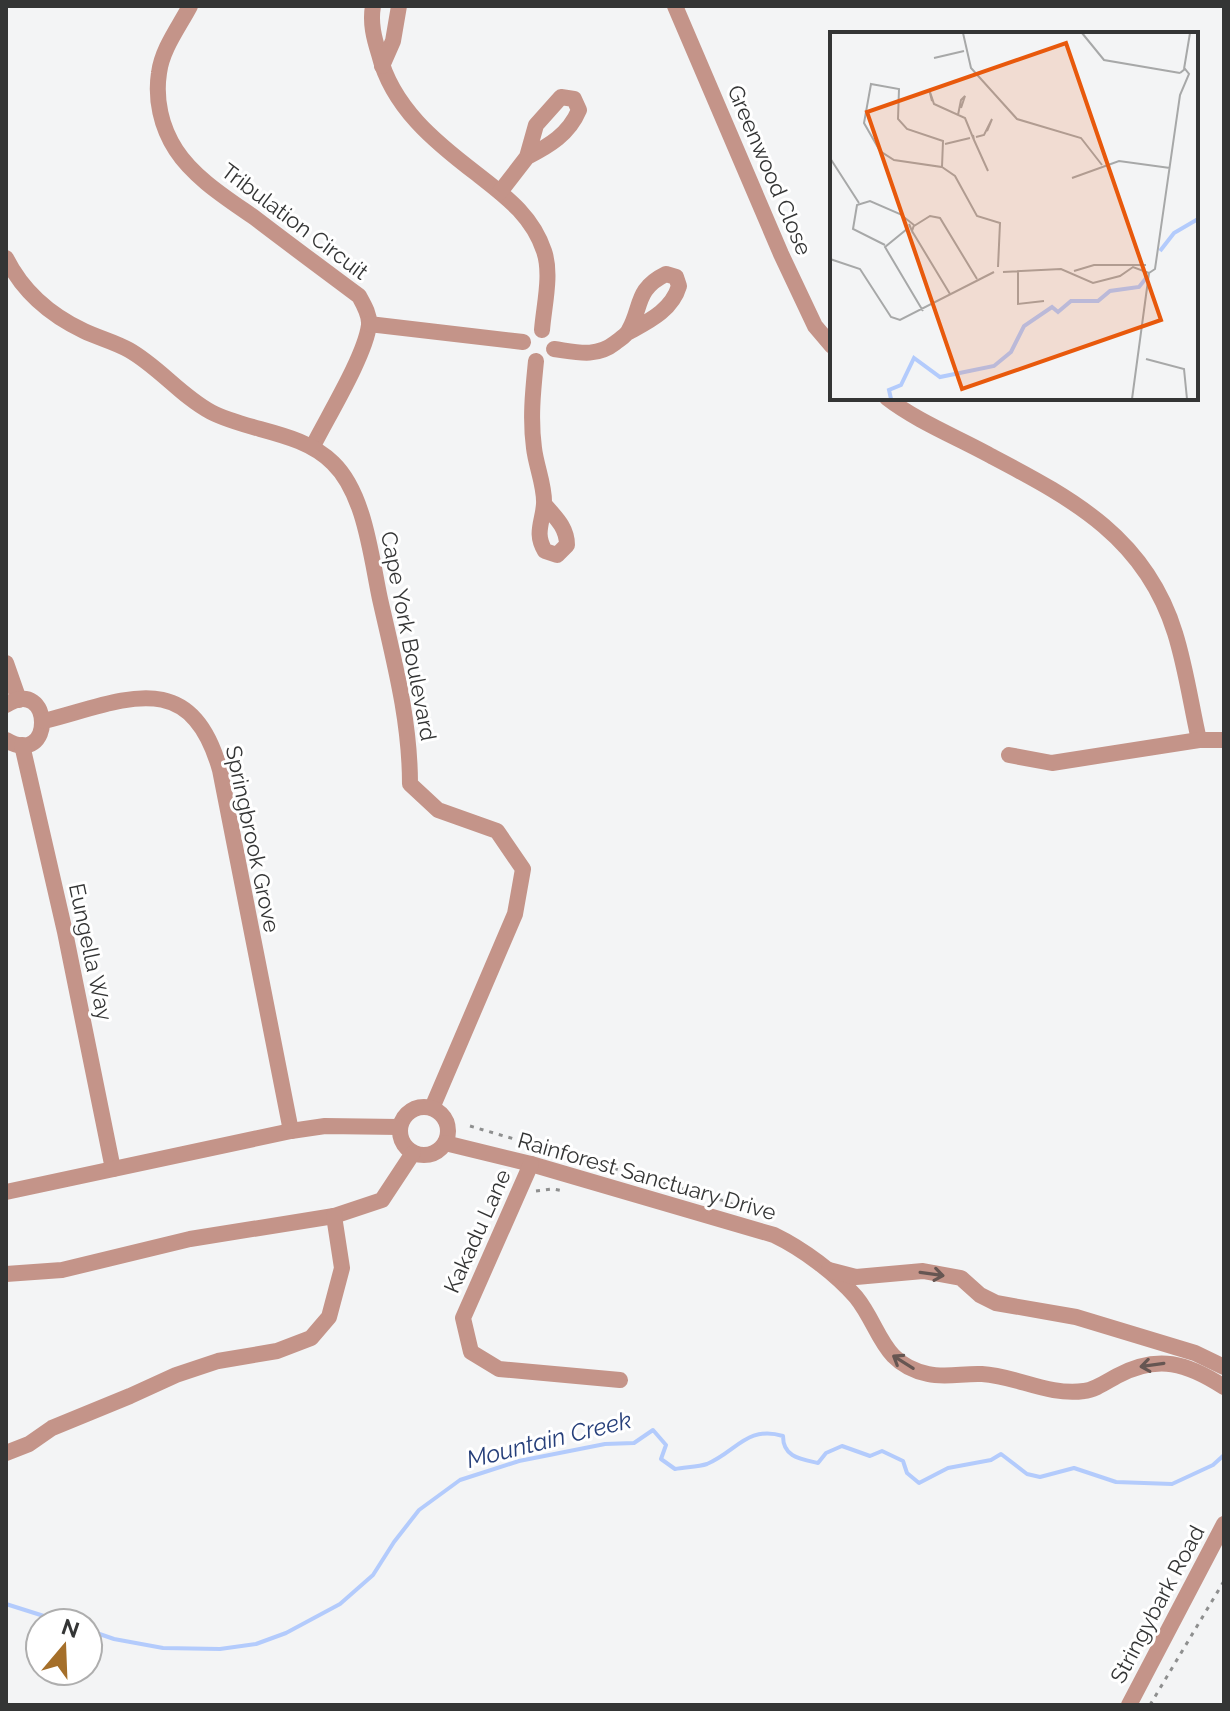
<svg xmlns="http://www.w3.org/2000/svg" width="1230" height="1711" font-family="Raleway,sans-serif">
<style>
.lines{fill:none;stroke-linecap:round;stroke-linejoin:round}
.stream{stroke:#b3cbfc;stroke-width:4}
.path{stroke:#8e8f8f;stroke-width:3;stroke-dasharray:4 6;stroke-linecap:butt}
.minor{stroke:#c49489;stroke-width:16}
.oneway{stroke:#665652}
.labels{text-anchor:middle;stroke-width:6;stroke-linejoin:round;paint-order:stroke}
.street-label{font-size:22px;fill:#343535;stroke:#fff}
.water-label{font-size:24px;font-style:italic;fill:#263f7a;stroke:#fff}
.inset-river{fill:none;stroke:#b3cbfc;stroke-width:4}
.inset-road{fill:none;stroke:#a7a8a8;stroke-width:2}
.view{fill:#e8590c;fill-opacity:0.15;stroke:#e8590c;stroke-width:4}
.inset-edge{fill:none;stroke:#343535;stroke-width:4}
</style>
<rect width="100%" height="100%" fill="#f3f4f5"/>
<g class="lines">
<g class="stream">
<polyline points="6,1604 66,1623"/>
<path d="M88 1630 114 1639 163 1648 220 1649 256 1644 286 1633 340 1604 373 1575 394 1542 419 1510 460 1480 519 1461 605 1444 634 1443 653 1430 666 1445 661 1459 675 1469C685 1467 698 1467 707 1464 736 1452 747 1425 783 1436 783 1457 800 1459 818 1463L826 1453 842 1446 870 1456 882 1451 903 1461 907 1473 919 1483 948 1468 991 1460 1001 1454 1027 1474 1040 1477 1074 1468 1116 1482 1172 1484 1213 1465 1224 1455"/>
</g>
<g class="path">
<polyline points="470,1126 728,1202 742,1209"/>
<polyline points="536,1191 553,1189 564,1191"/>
<polyline points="1150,1705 1224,1581"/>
</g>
<g class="minor">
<path d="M190 6C179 27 162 49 159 73 155 99 161 127 176 150 194 178 228 199 255 218 289 244 324 270 359 296 364 305 370 315 369 325 365 356 328 416 313 446"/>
<path d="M373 6C370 23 374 38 379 54 392 107 435 142 477 174 505 196 532 215 544 251 552 274 544 305 542 330"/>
<polyline points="675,6 781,254 815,326 832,346"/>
<polyline points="382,66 393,41 399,6"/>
<path d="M500 192 527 157 536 125 561 97 574 99 579 110C569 134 549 146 527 157"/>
<path d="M6 258C23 292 50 315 84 331 99 338 115 342 129 350 159 367 181 396 211 412 250 432 301 431 333 463 365 494 371 557 380 599 394 661 410 720 410 784L438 810 497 831 523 869 515 914 432 1108"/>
<polyline points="369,324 523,342"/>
<path d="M554 349C576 352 596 358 615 343 620 339 627 335 629 330 642 307 635 289 666 274L676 277 679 286C672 310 649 321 629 332"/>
<path d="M536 361C533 391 530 418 534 448 536 466 545 486 544 504 543 522 534 533 545 551L557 555 567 545C567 527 555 517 544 504"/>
<path d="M887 398C918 422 959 438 993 457 1075 500 1146 539 1175 633 1186 668 1191 705 1199 740"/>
<polyline points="6,663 19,700"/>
<path d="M6 705C53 675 55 769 6 740"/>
<path d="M44 721C123 701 190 664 220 770L291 1131"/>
<polyline points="22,745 65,932 113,1169"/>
<polyline points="1009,755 1052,763 1199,740 1224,740"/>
<circle cx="424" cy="1131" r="24"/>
<path d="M445 1143 531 1164 774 1235C803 1249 835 1273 856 1297 881 1328 881 1364 928 1374 946 1378 964 1373 982 1374 1017 1376 1048 1396 1084 1391 1095 1390 1106 1382 1117 1376 1158 1354 1187 1363 1224 1387"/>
<polyline points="531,1164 463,1318 471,1352 499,1369 620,1380"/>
<polyline points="6,1192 291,1131 325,1126 399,1127"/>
<polyline points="829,1270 856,1277 923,1271 961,1278 980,1295 996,1303 1076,1317 1195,1353 1224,1367"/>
<polyline points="6,1274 62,1270 190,1239 334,1216 382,1200 413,1153"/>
<polyline points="6,1453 29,1444 52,1428 130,1396 176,1375 218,1361 277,1351 311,1338 329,1317 342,1268 334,1216"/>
<polyline points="1129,1705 1224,1524"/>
</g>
</g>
<defs><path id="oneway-shaft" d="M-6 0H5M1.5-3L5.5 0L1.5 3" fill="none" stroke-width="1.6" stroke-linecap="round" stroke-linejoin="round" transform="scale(2)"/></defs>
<g class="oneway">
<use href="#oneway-shaft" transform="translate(932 1274) rotate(8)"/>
<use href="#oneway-shaft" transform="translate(903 1362) rotate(-148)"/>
<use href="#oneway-shaft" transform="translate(1152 1365) rotate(172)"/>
</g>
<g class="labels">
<g class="street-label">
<text transform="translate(770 170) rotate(67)" y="8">Greenwood Close</text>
<text transform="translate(295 221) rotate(37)" y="8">Tribulation Circuit</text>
<text transform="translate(409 636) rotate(79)" y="8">Cape York Boulevard</text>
<text transform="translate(253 839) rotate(78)" y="8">Springbrook Grove</text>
<text transform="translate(91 952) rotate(78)" y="8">Eungella Way</text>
<text transform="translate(647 1176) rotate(16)" y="8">Rainforest Sanctuary Drive</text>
<text transform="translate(477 1231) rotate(-66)" y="8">Kakadu Lane</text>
<text transform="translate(1157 1604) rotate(-62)" y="8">Stringybark Road</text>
</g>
<g class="water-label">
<text transform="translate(549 1440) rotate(-14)" y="8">Mountain Creek</text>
</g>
</g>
<g transform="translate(830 32)">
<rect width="368" height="368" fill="#f3f4f5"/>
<path class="inset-river" d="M330 219 344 201 368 187M61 367 59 358 71 353 84 326 110 345 164 334 181 320 194 294 222 275 228 280 241 269H268L280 259 309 255 317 245"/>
<path class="inset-road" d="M133 1 141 36 187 87 251 106 272 133M252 1 274 28 350 41M104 26 134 19M354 37 360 1M41 52 69 57 68 87 77 97 113 109 112 135 64 128 50 119 34 91ZM102 69 99 57 104 72 135 86 144 108 143 103M128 83 131 68 135 64 131 76M146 105 154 103 162 87 157 99M144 108 158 139M115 112 140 106M0 126 29 171M112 135 125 144 147 184 170 191 168 235M242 146 289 129 340 136M84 194 100 184 110 186 147 247M77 197 55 215 93 279M82 199 120 262M55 213 23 197 27 173 40 169 70 182 84 193 82 199 79 192M0 227 30 237 61 285 70 288 164 240M188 239V272L214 269M244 239 264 233H316M173 240 231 237 263 251 290 244 303 235 319 241M319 241 325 237 350 63 359 42 355 37 350 41M316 327 354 337 357 367M302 367 319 241"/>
<path class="view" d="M236 11 331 288 132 357 37 80Z"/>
<rect width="368" height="368" class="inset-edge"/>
</g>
<rect width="1230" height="1711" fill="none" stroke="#343535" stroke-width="16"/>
<g transform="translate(64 1647) rotate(19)"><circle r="38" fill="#ffffff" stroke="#aeaeae" stroke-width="2"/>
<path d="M0-6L14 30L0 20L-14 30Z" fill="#a56f2a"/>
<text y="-12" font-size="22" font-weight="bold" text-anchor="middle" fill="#343535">N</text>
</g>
</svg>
